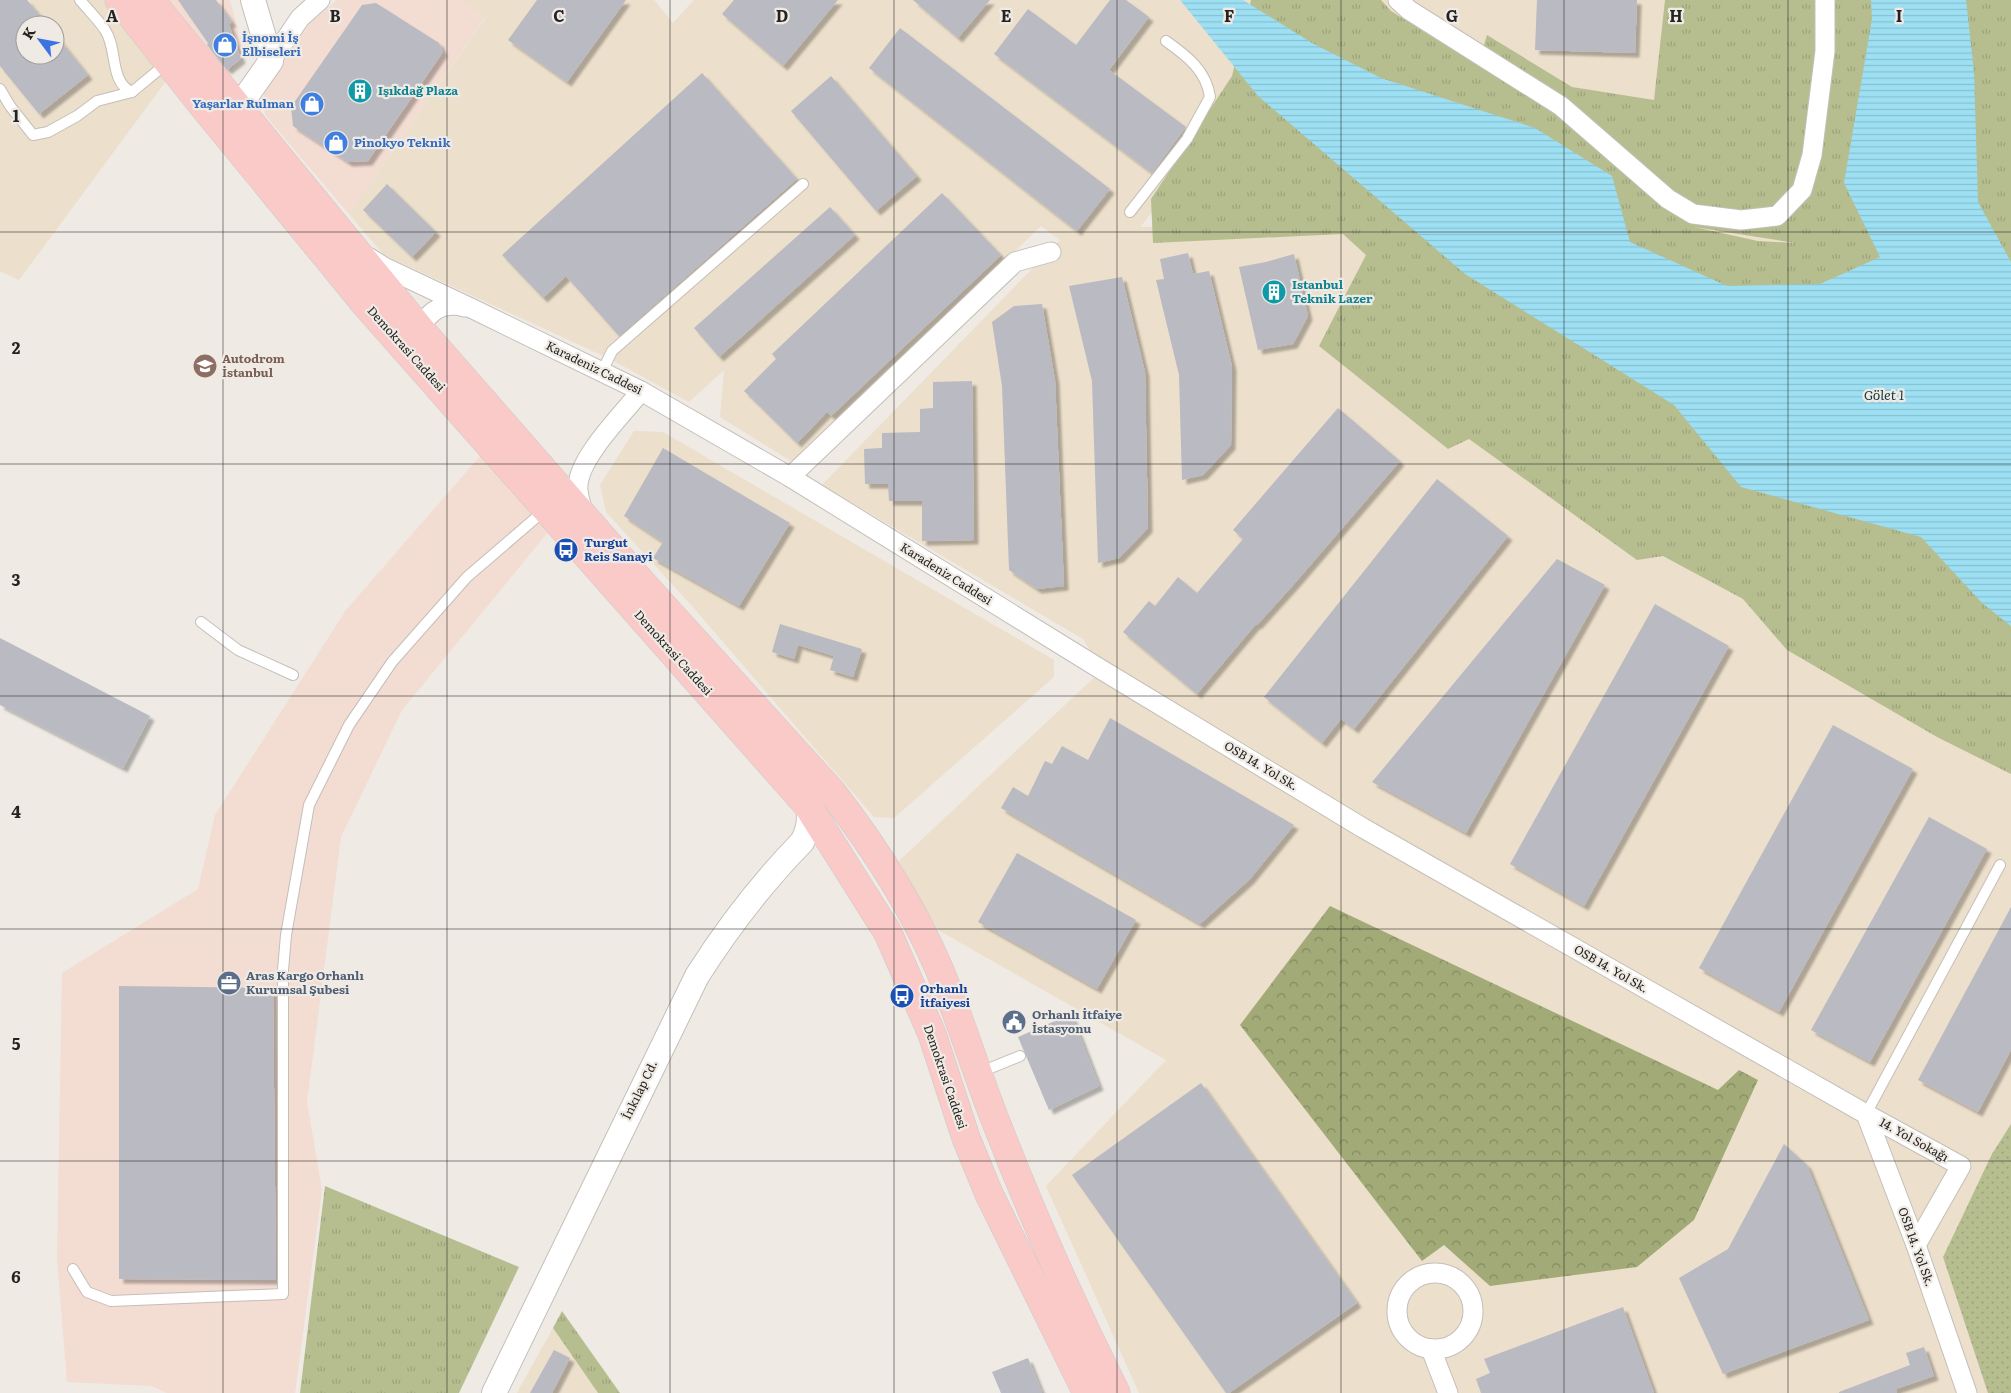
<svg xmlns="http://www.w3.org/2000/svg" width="2011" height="1393" font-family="Literata,serif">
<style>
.commercial{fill:#f3dcd1}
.industrial{fill:#ecdfcb;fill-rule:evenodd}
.grass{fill:url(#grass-tufts);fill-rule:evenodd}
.forest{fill:url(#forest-crowns)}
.park{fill:url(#park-dots)}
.water{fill:url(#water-rules)}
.building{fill:#babac2;filter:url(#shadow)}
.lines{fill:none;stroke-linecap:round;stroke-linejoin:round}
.service-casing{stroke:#c4bfb9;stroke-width:12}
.minor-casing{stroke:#c4bfb9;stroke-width:21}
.tertiary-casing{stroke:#c4bfb9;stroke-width:26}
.primary-casing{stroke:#cbcaca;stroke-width:29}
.service{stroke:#fff;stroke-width:10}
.minor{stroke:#fff;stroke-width:19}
.tertiary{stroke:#fff;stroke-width:24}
.primary{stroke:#f9cac8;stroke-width:28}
.grid{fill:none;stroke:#252321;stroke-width:1;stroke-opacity:0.55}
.labels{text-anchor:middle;stroke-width:4.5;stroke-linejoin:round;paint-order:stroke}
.shop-label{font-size:12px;font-weight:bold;fill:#366cbe;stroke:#efeae4;text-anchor:start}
.culture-label{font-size:12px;font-weight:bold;fill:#0d838f;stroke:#efeae4;text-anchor:start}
.street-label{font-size:12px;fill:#252321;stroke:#efeae4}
.education-label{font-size:12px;font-weight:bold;fill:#785e54;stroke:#efeae4;text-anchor:start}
.transit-label{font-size:12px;font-weight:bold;fill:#164399;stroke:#efeae4;text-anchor:start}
.service-label{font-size:12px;font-weight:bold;fill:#4e5e75;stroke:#efeae4;text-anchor:start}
.water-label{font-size:14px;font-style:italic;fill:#173740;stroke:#efeae4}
.grid-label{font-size:16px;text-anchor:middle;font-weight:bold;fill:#252321;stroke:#efeae4;stroke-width:4.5;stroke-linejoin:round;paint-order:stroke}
</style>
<defs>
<pattern id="grass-tufts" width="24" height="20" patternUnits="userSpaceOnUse" patternTransform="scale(1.25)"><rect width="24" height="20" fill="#b6be90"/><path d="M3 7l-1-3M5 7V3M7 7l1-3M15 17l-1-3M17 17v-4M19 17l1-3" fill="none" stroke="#9ca37c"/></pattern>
<pattern id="forest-crowns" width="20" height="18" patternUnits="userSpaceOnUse" patternTransform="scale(1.25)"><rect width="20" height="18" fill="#a2ab77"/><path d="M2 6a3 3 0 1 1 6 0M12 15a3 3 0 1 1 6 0" fill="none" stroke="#848b61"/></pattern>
<pattern id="park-dots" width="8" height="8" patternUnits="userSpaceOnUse" patternTransform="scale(1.25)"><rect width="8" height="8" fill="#b6be90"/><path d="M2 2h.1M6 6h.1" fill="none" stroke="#9ca37c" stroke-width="1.8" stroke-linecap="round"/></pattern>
<pattern id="water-rules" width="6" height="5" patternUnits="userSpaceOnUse" patternTransform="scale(1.25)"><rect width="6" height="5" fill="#9ee0f3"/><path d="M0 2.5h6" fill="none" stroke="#88c0d0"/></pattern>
<filter id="shadow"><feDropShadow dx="4.5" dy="4.5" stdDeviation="1" flood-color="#0004"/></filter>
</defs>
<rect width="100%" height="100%" fill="#efeae4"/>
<g class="commercial">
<polygon points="168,0 230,0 244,57 229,73"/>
<polygon points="337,0 461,0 486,16 349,214 265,115 264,93 309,24"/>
<polygon points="482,454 549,531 402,710 341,837 307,1102 322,1190 295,1393 167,1393 151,1386 67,1382 57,1258 62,973 198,889 215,815 346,610"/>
</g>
<g class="industrial">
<path d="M0 0H110L169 77 19 280 0 271ZM25 25H55V55H25Z"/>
<path d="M461 0H654L673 23 694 0H2011V1393H1139L1046 1186 1166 1060 938 930 899 861 1102 670 1083 639 822 485 1060 240 1041 226 794 463 720 417 724 370 689 402 612 360 384 255 349 214 486 17ZM1246 98 1346 224 1142 227 1141 226Z"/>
<polygon points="634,431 663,432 1054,660 1054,677 894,818 874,817 692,606 606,512 600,485"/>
<polygon points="553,1328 598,1393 517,1393"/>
</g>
<g class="grass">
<path d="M1251 0H1381L1391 11 1478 65 1487 35 1572 87 1654 100 1665 0H2011V774L1937 737 1787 650 1743 599 1663 556 1637 560 1469 439 1448 449 1319 346 1366 255 1343 234 1153 243 1151 199 1232 76ZM1694 227 1795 243H1796L1758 241Z"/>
<polygon points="325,1186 519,1267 459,1393 300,1393"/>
<polygon points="562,1311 620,1393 598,1393 553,1328"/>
</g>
<polygon class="forest" points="1330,906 1718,1090 1739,1070 1758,1080 1694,1220 1637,1267 1490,1286 1444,1245 1422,1261 1240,1025"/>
<polygon class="park" points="2011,1124 2011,1393 1988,1393 1943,1257 1992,1154"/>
<polygon class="water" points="1180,0 1243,0 1312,43 1381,78 1535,128 1612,176 1630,242 1727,286 1820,284 1880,257 1844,183 1872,19 1871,0 1966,0 1974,72 1978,202 2011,262 2011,626 1982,603 1921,537 1741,487 1674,405 1465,274 1258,96"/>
<g class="building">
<polygon points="0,0 27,0 48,25 25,25 25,55 55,55 55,34 88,75 39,114 0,66"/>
<polygon points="178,0 216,0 232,22 229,24 241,59 227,70 207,45 208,43"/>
<polygon points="537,0 626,0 567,82 508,40"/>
<polygon points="734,0 838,0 783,66 722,14"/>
<polygon points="913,0 990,0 958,38"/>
<polygon points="1110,0 1126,0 1149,17 1109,70 1186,127 1152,173 994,54 1028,9 1076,45"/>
<polygon points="1537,0 1637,0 1635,53 1535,50"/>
<polygon points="376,3 439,43 443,52 368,161 348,162 293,126 291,107 362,5"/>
<polygon points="900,28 1110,189 1077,231 869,68"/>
<polygon points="702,73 797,179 619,336 566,276 543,298 502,255"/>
<polygon points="831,76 917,176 876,211 791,111"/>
<polygon points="387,184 436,232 412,257 363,210"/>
<polygon points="942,193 1001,255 831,416 827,412 797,443 744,391 776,359 772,354"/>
<polygon points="830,207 855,235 719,357 694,328"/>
<polygon points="1188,253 1193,274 1209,271 1232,366 1231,445 1203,475 1182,480 1179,375 1156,280 1164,279 1160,259"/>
<polygon points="1294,254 1308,316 1293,344 1258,350 1239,267 1266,262"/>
<polygon points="1122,277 1145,372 1148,528 1119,558 1098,563 1092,381 1069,286"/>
<polygon points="1042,304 1055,380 1064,586 1037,589 1009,570 1002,386 992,322 1014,306"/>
<polygon points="972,381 974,540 922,541 922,501 889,501 888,484 865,484 864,449 882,448 882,433 920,432 920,409 933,408 933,382"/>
<polygon points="1338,408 1400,461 1295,583 1257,625 1256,624 1197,694 1123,632 1149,601 1155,606 1178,577 1197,593 1243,539 1233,530"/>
<polygon points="663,448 790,523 739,606 653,558 663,542 624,516"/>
<polygon points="1437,479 1508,536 1354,729 1341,719 1322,743 1264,697"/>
<polygon points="1557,559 1605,585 1466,833 1372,782"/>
<polygon points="1655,604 1729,646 1584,906 1510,864"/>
<polygon points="780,624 862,649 853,677 830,670 834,656 798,645 794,659 772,652"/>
<polygon points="0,638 150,716 123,768 0,705"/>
<polygon points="1110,718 1294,825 1250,879 1200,924 1001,808 1013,787 1028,796 1045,761 1052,764 1062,746 1088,760"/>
<polygon points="1833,725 1913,769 1779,1012 1699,968"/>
<polygon points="1929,817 1987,849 1870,1062 1811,1030"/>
<polygon points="1017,853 1136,920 1097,989 978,922"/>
<polygon points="2011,907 2011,1050 1978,1112 1918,1080"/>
<polygon points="119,986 273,988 276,1280 119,1279"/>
<polygon points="1071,1014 1099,1086 1049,1110 1018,1037"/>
<polygon points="1201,1083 1357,1303 1229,1393 1226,1393 1072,1175"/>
<polygon points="1784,1144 1807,1165 1869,1320 1723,1374 1679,1278 1728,1249"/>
<polygon points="1623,1307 1654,1393 1481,1393 1476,1379 1490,1373 1484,1359"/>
<polygon points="1924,1347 1934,1376 1896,1389 1897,1393 1839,1393 1839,1392 1910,1365 1906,1353"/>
<polygon points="554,1350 570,1358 552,1393 530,1393"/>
<polygon points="1028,1358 1042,1393 1001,1393 992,1372"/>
</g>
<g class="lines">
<defs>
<g id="service">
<path d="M80 0C88 10 98 19 105 30 118 49 109 82 132 92"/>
<polyline points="0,89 10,106 33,135 48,132 77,116 97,101 132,92 167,63"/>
<path d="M1130 212 1187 139 1210 97C1206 70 1187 56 1166 41"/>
<polyline points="602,372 612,351 803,184"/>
<polyline points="201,622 238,650 293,675"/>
<polyline points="978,1073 1020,1056"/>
<polyline points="1866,1114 2000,865"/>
<polyline points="73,1269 87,1292 111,1301 283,1294 283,970 286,935 309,805 349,725 392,662 467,577 545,510"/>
</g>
<g id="minor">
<polyline points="1398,0 1409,10 1561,106 1668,199 1693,214 1741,220 1777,216 1802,190 1812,155 1825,51 1825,0"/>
<polyline points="271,61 300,18 320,0"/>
<polyline points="368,257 384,267 473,309 641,391 790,477 1102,670 1363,828 1866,1114 1916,1245 1967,1393"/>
<path d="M417 340C423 315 439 300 465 307"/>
<polyline points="790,477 1015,262 1051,252"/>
<path d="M583 512C581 504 577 494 578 485 580 456 623 414 641 391"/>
<polyline points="1866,1114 1961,1166 1916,1245"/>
<circle cx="1435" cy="1311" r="38"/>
<polyline points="1431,1349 1448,1393"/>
</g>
<g id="tertiary">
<polyline points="238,108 271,61 253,0"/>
<path d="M494 1393 697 976C728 927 762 883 802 842 809 829 810 820 808 806"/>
</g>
<g id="primary">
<polyline points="119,0 203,106 366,305 808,806 888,933 932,1034 966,1138 989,1194 1087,1393"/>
<path d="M150 0 420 329 645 586 831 791C873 845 910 902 937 964 959 1014 974 1066 994 1117 1030 1210 1071 1303 1116 1393"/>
</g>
</defs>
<use href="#service" class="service-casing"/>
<use href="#minor" class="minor-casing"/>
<use href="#tertiary" class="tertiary-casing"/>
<use href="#primary" class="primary-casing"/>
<use href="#service" class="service"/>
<use href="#minor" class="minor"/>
<use href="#tertiary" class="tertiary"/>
<use href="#primary" class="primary"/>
</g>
<path class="grid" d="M223 0V1393M447 0V1393M670 0V1393M894 0V1393M1117 0V1393M1341 0V1393M1564 0V1393M1788 0V1393M0 232H2011M0 464H2011M0 696H2011M0 929H2011M0 1161H2011"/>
<defs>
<symbol id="shop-disc" viewBox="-11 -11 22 22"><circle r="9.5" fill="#3f7fe0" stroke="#efeae4"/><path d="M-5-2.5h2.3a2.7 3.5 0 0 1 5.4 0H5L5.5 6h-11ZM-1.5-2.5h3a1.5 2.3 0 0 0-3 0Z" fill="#fff"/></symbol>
<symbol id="building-disc" viewBox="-11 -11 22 22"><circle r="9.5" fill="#0f9aa8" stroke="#efeae4"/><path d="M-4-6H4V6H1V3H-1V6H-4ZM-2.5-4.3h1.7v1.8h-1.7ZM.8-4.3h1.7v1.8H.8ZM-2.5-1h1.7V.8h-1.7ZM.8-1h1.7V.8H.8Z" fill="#fff"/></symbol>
<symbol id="school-disc" viewBox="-11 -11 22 22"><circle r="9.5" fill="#8d6e63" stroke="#efeae4"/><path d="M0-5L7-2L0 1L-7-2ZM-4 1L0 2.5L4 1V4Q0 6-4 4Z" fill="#fff"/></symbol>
<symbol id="bus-disc" viewBox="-11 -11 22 22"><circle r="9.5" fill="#1a4fb4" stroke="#efeae4"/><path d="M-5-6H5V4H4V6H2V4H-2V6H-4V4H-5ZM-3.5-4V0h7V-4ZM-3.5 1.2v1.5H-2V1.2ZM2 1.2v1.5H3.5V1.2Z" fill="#fff"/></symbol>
<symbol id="office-disc" viewBox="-11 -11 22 22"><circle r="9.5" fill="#5c6f8a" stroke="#efeae4"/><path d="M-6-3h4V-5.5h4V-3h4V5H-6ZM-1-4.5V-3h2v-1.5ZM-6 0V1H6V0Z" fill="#fff"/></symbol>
<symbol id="civic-disc" viewBox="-11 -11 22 22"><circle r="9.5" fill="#5c6f8a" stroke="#efeae4"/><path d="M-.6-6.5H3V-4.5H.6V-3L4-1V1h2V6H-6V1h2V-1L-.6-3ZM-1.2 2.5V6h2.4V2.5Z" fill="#fff"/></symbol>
</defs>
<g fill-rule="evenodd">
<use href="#shop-disc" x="211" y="31" width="28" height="28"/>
<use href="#building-disc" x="346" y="77" width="28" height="28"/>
<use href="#shop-disc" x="298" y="90" width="28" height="28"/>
<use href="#shop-disc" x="322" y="129" width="28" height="28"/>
<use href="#building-disc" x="1260" y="278" width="28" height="28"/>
<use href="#school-disc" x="191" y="352" width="28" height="28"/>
<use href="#bus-disc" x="552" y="536" width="28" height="28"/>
<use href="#office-disc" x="215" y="969" width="28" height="28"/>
<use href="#bus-disc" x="888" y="982" width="28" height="28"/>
<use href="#civic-disc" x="1000" y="1008" width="28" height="28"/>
</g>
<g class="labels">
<g class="shop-label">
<text x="242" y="42">İşnomi İş<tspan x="242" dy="14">Elbiseleri</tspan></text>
<text x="294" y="108" text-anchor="end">Yaşarlar Rulman</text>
<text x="354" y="147">Pinokyo Teknik</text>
</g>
<g class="culture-label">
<text x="378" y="95">Işıkdağ Plaza</text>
<text x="1292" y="289">Istanbul<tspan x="1292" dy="14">Teknik Lazer</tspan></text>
</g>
<g class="street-label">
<text transform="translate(406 349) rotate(48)" y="4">Demokrasi Caddesi</text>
<text transform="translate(594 368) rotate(26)" y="4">Karadeniz Caddesi</text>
<text transform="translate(946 574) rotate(32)" y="4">Karadeniz Caddesi</text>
<text transform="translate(673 653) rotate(48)" y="4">Demokrasi Caddesi</text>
<text transform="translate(1261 766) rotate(31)" y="4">OSB 14. Yol Sk.</text>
<text transform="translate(1611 969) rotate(30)" y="4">OSB 14. Yol Sk.</text>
<text transform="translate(945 1077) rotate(71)" y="4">Demokrasi Caddesi</text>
<text transform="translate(640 1090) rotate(-64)" y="4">İnkılap Cd.</text>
<text transform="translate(1914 1140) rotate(29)" y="4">14. Yol Sokağı</text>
<text transform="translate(1916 1247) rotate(70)" y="4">OSB 14. Yol Sk.</text>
</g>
<g class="education-label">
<text x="222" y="363">Autodrom<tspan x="222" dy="14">İstanbul</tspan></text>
</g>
<g class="transit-label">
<text x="584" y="547">Turgut<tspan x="584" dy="14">Reis Sanayi</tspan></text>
<text x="920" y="993">Orhanlı<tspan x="920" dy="14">İtfaiyesi</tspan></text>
</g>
<g class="service-label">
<text x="246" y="980">Aras Kargo Orhanlı<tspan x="246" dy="14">Kurumsal Şubesi</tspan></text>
<text x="1032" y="1019">Orhanlı İtfaiye<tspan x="1032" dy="14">İstasyonu</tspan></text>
</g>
<g class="water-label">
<text x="1884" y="400">Gölet 1</text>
</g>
</g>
<g class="grid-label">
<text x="112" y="22">A</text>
<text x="335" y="22">B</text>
<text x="559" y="22">C</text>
<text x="782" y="22">D</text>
<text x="1006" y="22">E</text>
<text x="1229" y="22">F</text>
<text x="1452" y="22">G</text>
<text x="1676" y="22">H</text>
<text x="1899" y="22">I</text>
<text x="16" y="122">1</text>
<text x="16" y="354">2</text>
<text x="16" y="586">3</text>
<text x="16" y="818">4</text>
<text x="16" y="1050">5</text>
<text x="16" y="1283">6</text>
</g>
<g transform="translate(40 40) rotate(302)"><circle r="24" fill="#efeae4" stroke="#9e9a96"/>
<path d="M0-4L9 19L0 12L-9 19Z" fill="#3b73e3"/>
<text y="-8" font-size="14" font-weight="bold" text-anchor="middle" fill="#252321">K</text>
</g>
</svg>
